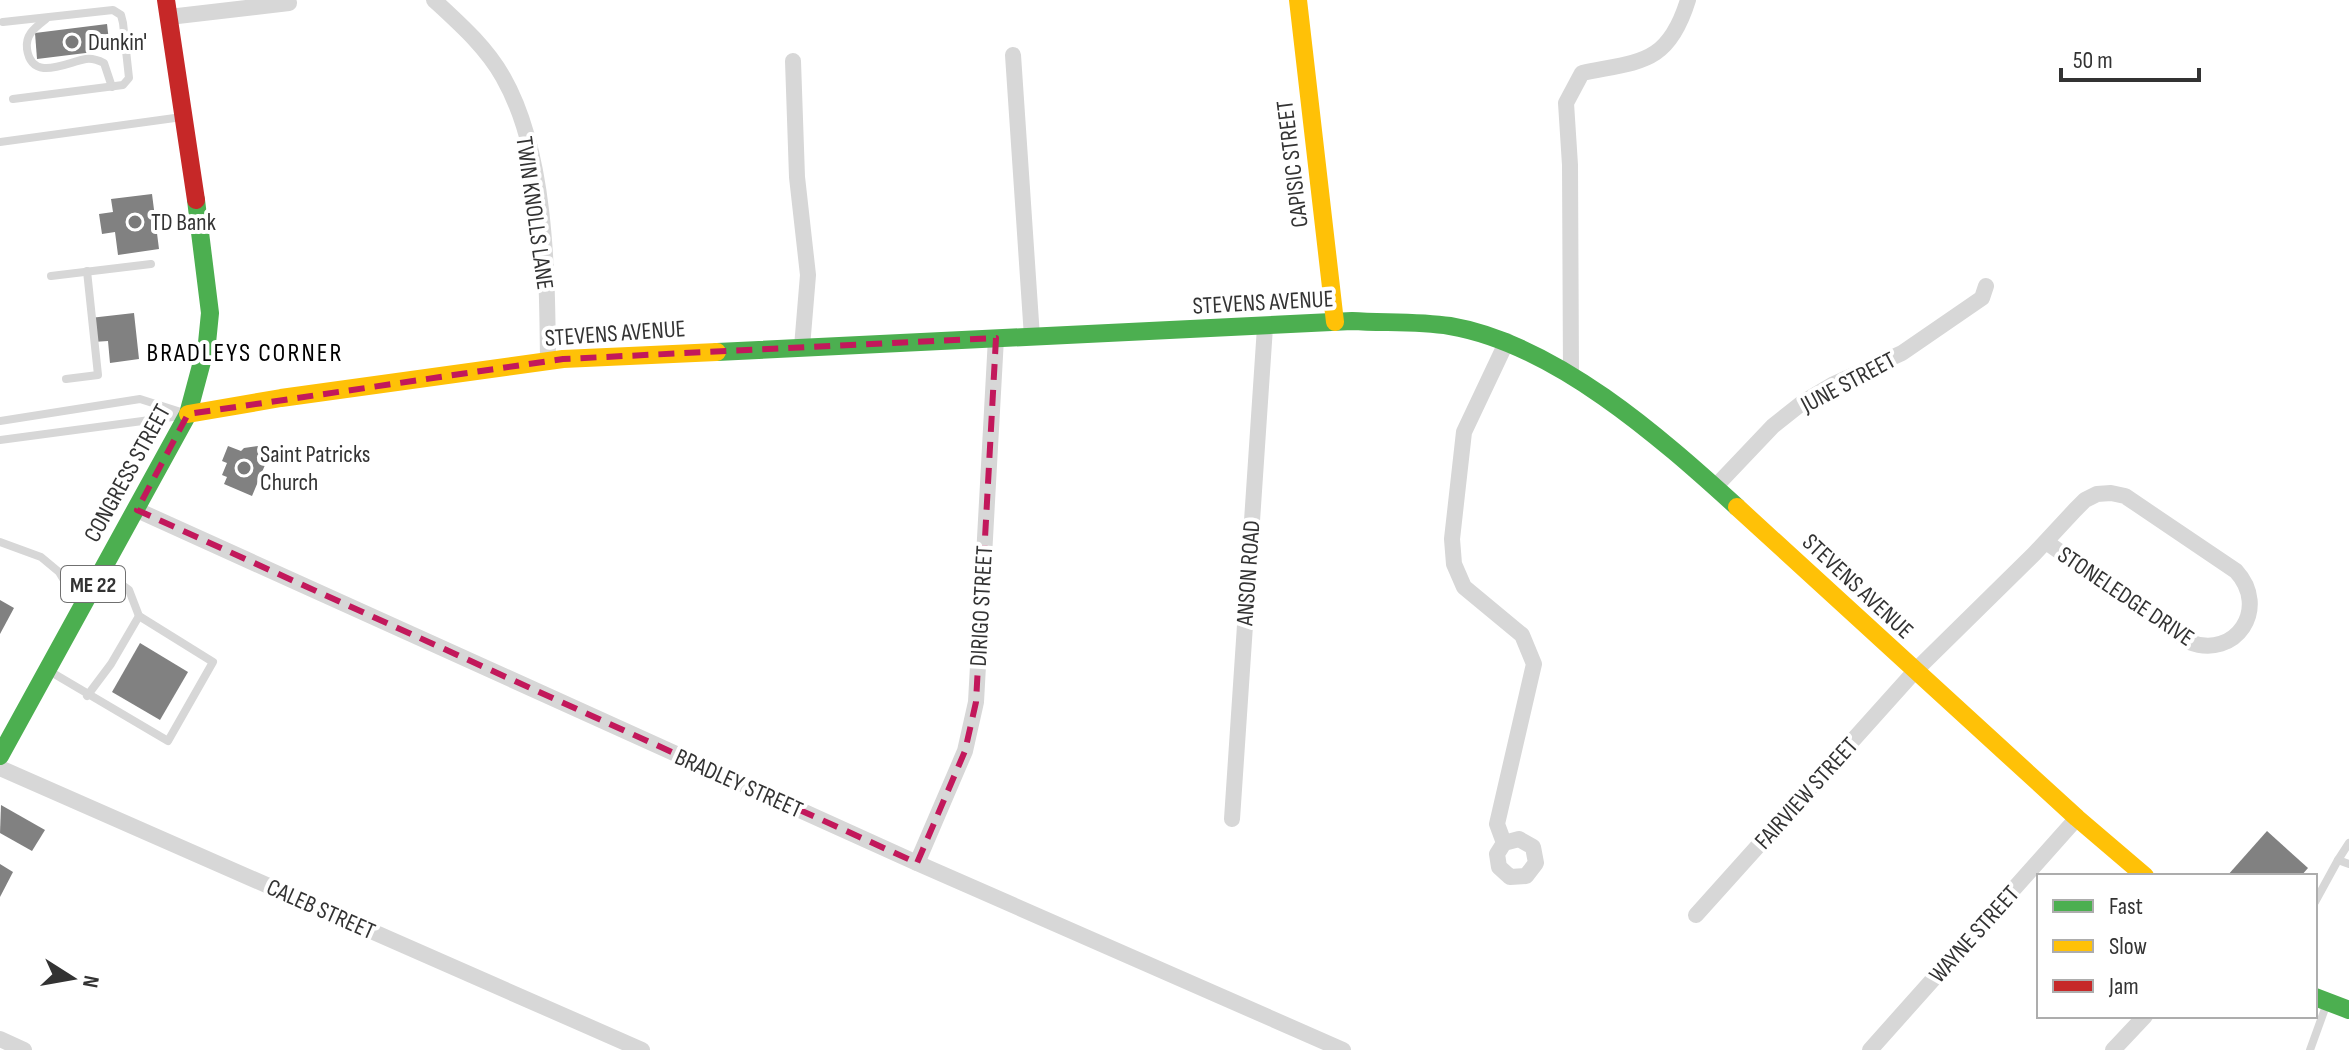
<svg xmlns="http://www.w3.org/2000/svg" width="2349" height="1050" font-family="'Sofia Sans Condensed',sans-serif">
<style>
.building{fill:#818181}
.lines{fill:none;stroke-linecap:round;stroke-linejoin:round}
.lane{stroke:#d7d7d7;stroke-width:8}
.street{stroke:#d7d7d7;stroke-width:16}
.fast{stroke:#4caf50;stroke-width:18}
.slow{stroke:#ffc107;stroke-width:18}
.jam{stroke:#c62828;stroke-width:18}
.marked{fill:none;stroke:#c2185b;stroke-width:6;stroke-dasharray:16 10;stroke-linejoin:round}
.poi-dot{fill:#7a7a7a;stroke:#fff;stroke-width:3}
.labels{text-anchor:middle;stroke-width:8;stroke-linejoin:round;paint-order:stroke}
.shield{fill:#fff;stroke:#707070;stroke-width:2}
.shield-label{font-size:22px;font-weight:bold;fill:#333}
.poi-label{font-size:24px;fill:#333;stroke:#fff;text-anchor:start}
.street-label{font-size:24px;fill:#333;stroke:#fff}
.neighbourhood-label{font-size:26px;letter-spacing:2px;fill:#000;stroke:#fff}
</style>
<rect width="100%" height="100%" fill="#fff"/>
<g class="building">
<polygon points="107,24 110,50 37,59 35,33"/>
<polygon points="152,194 159,249 118,255 115,232 102,234 99,214 113,212 111,199"/>
<polygon points="134,313 139,359 110,363 108,341 93,342 90,318"/>
<polygon points="228,446 241,451 244,448 258,446 265,449 259,463 265,465 252,496 224,484 227,477 222,475 227,463 222,461"/>
<polygon points="0,600 14,608 0,634"/>
<polygon points="140,643 188,672 160,720 112,692"/>
<polygon points="1,805 45,830 32,851 0,833"/>
<polygon points="2267,831 2308,868 2301,876 2227,876"/>
<polygon points="0,864 13,872 0,897"/>
</g>
<g class="lines">
<g class="lane">
<path d="M46 19C36 27 25 34 27 49 32 83 67 62 86 59 93 58 98 60 104 63L112 87"/>
<polyline points="3,22 113,10 121,15 123,23 129,78 123,85 13,99"/>
<polyline points="0,142 182,117"/>
<polyline points="51,276 151,264"/>
<polyline points="66,379 98,375 87,271"/>
<polyline points="0,421 140,399 184,413"/>
<polyline points="0,440 180,416"/>
<polyline points="0,542 41,557 59,572 68,587 82,599"/>
<polyline points="51,672 168,741 213,662 139,616 129,590 106,573"/>
<polyline points="87,696 111,664 139,616"/>
<polyline points="2349,843 2338,860 2349,864"/>
<polyline points="2315,902 2338,860"/>
<polyline points="2310,1050 2327,1003"/>
</g>
<g class="street">
<path d="M434 0C460 24 486 47 503 77 547 154 547 274 548 361"/>
<polyline points="169,17 289,3"/>
<polyline points="1013,55 1032,337"/>
<polyline points="793,61 797,177 808,275 802,347"/>
<path d="M1571 376 1570 165 1566 103 1582 73C1640 61 1668 65 1688 0"/>
<polyline points="1715,487 1773,426 1802,403 1834,384 1902,353 1982,298 1986,286"/>
<polyline points="137,510 917,863 1343,1050"/>
<polyline points="0,768 642,1050"/>
<polyline points="1232,819 1265,327"/>
<polyline points="1504,843 1519,839 1533,847 1536,863 1526,876 1510,877 1499,867 1497,854 1504,843 1497,824 1534,664 1522,635 1464,587 1454,564 1452,539 1464,432 1507,341"/>
<polyline points="917,863 965,751 976,702 996,338"/>
<path d="M1696 915 1915 671 2034 554 2075 510 2085 500 2097 494 2111 493 2125 496 2236 571C2270 608 2236 660 2189 642L2046 542"/>
<polyline points="0,1039 24,1050"/>
<polyline points="1870,1050 2077,818"/>
<polyline points="2113,1050 2145,1016"/>
</g>
<g class="fast">
<path d="M717 352 1352 321C1384 323 1418 321 1450 326 1555 344 1660 437 1737 507"/>
<polyline points="0,756 188,414 207,343 210,313 196,200"/>
<polyline points="2315,997 2349,1010"/>
</g>
<g class="slow">
<polyline points="1298,0 1335,322"/>
<polyline points="188,414 281,398 563,359 717,352"/>
<polyline points="1737,507 2077,818 2145,876"/>
</g>
<polyline class="jam" points="166,0 196,200"/>
</g>
<path class="marked" d="M996 338 976 702 965 751 917 863 137 510 188 414 563 359Z"/>
<g class="poi-dot">
<circle cx="72" cy="42" r="8"/>
<circle cx="135" cy="222" r="8"/>
<circle cx="244" cy="468" r="8"/>
</g>
<g class="labels">
<rect class="shield" x="61" y="566" width="64" height="36" rx="6"/>
<g class="shield-label">
<text x="93" y="592">ME 22</text>
</g>
<g class="poi-label">
<text x="88" y="50">Dunkin'</text>
<text x="151" y="230">TD Bank</text>
<text x="260" y="462">Saint Patricks<tspan x="260" dy="28">Church</tspan></text>
</g>
<g class="street-label">
<text transform="translate(1292 164) rotate(-97)" y="8">CAPISIC STREET</text>
<text transform="translate(535 213) rotate(82)" y="8">TWIN KNOLLS LANE</text>
<text transform="translate(1263 302) rotate(-3)" y="8">STEVENS AVENUE</text>
<text transform="translate(615 333) rotate(-4)" y="8">STEVENS AVENUE</text>
<text transform="translate(1848 382) rotate(-28)" y="8">JUNE STREET</text>
<text transform="translate(127 473) rotate(-61)" y="8">CONGRESS STREET</text>
<text transform="translate(1248 573) rotate(-86)" y="8">ANSON ROAD</text>
<text transform="translate(1858 586) rotate(43)" y="8">STEVENS AVENUE</text>
<text transform="translate(2126 596) rotate(34)" y="8">STONELEDGE DRIVE</text>
<text transform="translate(981 606) rotate(-87)" y="8">DIRIGO STREET</text>
<text transform="translate(739 783) rotate(24)" y="8">BRADLEY STREET</text>
<text transform="translate(1806 793) rotate(-48)" y="8">FAIRVIEW STREET</text>
<text transform="translate(321 909) rotate(24)" y="8">CALEB STREET</text>
<text transform="translate(1974 934) rotate(-48)" y="8">WAYNE STREET</text>
</g>
<g class="neighbourhood-label">
<text x="245" y="361">BRADLEYS CORNER</text>
</g>
</g>
<rect x="2037" y="874" width="280" height="144" fill="#ffffff" stroke="#adadad" stroke-width="2"/>
<rect x="2053" y="900" width="40" height="12" fill="#4caf50" stroke="#adadad" stroke-width="2"/>
<text x="2109" y="914" font-size="24" fill="#333333">Fast</text>
<rect x="2053" y="940" width="40" height="12" fill="#ffc107" stroke="#adadad" stroke-width="2"/>
<text x="2109" y="954" font-size="24" fill="#333333">Slow</text>
<rect x="2053" y="980" width="40" height="12" fill="#c62828" stroke="#adadad" stroke-width="2"/>
<text x="2109" y="994" font-size="24" fill="#333333">Jam</text>
<g transform="translate(72 978) rotate(101)" stroke="#ffffff" stroke-width="6" paint-order="stroke">
<path d="M0-6L14 30L0 20L-14 30Z" fill="#333333"/>
<text y="-12" font-size="22" font-weight="bold" text-anchor="middle" fill="#333333">N</text>
</g>
<path d="M2061 68v12h138v-12" fill="none" stroke="#333333" stroke-width="4"/>
<text x="2073" y="68" font-size="24" fill="#333333" stroke="#ffffff" stroke-width="6" paint-order="stroke">50 m</text>
</svg>
